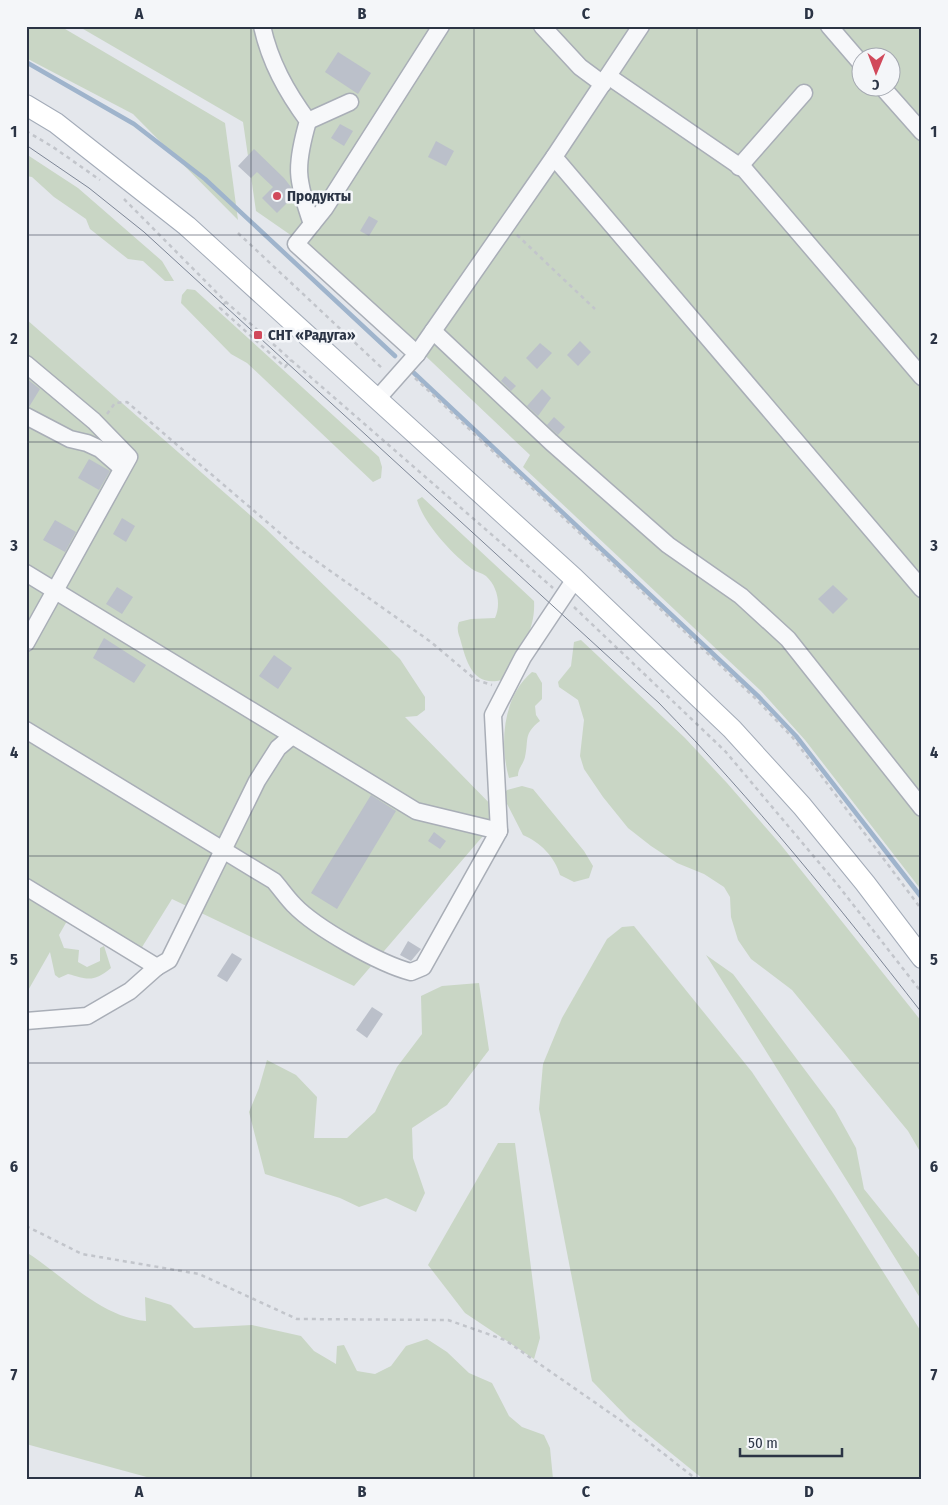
<svg xmlns="http://www.w3.org/2000/svg" width="948" height="1505" font-family="'Fira Sans Condensed',sans-serif">
<style>
.green{fill:#c9d6c5;fill-rule:evenodd}
.lines{fill:none;stroke-linecap:round;stroke-linejoin:round}
.stream{stroke:#9fb4cc;stroke-width:4.5}
.building{fill:#bbc0ca}
.minor-casing{stroke:#a9aeb7;stroke-width:19}
.major-casing{stroke:#a3abb8;stroke-width:22}
.path{stroke:#c2c5cb;stroke-width:2.5;stroke-dasharray:4 4;stroke-linecap:butt}
.minor{stroke:#f7f8fa;stroke-width:16}
.major{stroke:#fff;stroke-width:20}
.tram{stroke:#7d8696;stroke-width:1}
.grid{fill:none;stroke:#2b3445;stroke-width:1;stroke-opacity:0.55}
.poi-dot{fill:#d1495b;stroke:#f4f6f9;stroke-width:2}
.labels{text-anchor:middle;stroke-width:5;stroke-linejoin:round;paint-order:stroke}
.poi-label{font-size:15px;font-weight:bold;fill:#2b3445;stroke:#f4f6f9;text-anchor:start}
.neatline{fill:none;stroke:#2b3445;stroke-width:2}
.grid-label{font-size:16px;text-anchor:middle;font-weight:bold;fill:#2b3445}
</style>
<rect width="100%" height="100%" fill="#e4e7ec"/>
<g class="green">
<polygon points="26,26 60,26 225,123 238,220 133,114 26,58"/>
<path d="M78 26H922V891L805 740 761 691 523 467 530 455 318 254 256 211 243 122ZM860 58H890V88H860Z"/>
<polygon points="26,154 78,188 162,261 174,281 165,281 143,261 128,259 90,229 86,219 54,197 32,177 26,176"/>
<polygon points="187,289 195,290 379,457 382,467 381,478 373,482 247,363 231,354 181,303 182,295"/>
<path d="M26 319 266 529 400 659 425 697V710L417 716 405 717 501 815 354 986 172 899 134 960 67 921 59 935 64 948 79 950 78 962 87 967 100 961V948L104 946 111 968C93 983 87 979 68 974L59 978 55 975 50 952 26 994Z"/>
<path d="M422 497 534 601C536 632 518 653 502 680 473 687 467 663 461 642 459 634 456 631 459 622L471 619 495 618C501 605 498 587 486 576 482 573 476 572 472 569 452 554 424 524 417 500Z"/>
<polygon points="581,640 685,738 727,783 781,845 922,1022 922,1155 908,1131 792,990 751,959 738,940 731,917 730,897 724,887 704,874 677,863 651,846 628,828 603,797 584,769 580,756 584,720 578,700 559,687 558,682 571,666 574,642"/>
<path d="M532 672 536 673 542 683V699L535 706 536 715 540 721C523 734 529 740 525 757 523 765 518 768 518 776L509 778C499 743 503 696 532 672Z"/>
<path d="M522 786 533 789 584 851 593 866 589 878 574 882 560 875C555 857 540 842 523 835L503 796 507 790Z"/>
<polygon points="634,926 752,1072 833,1193 922,1333 922,1479 703,1479 629,1419 592,1381 539,1109 543,1064 562,1018 607,939 622,927"/>
<polygon points="706,955 733,974 835,1110 856,1148 864,1189 922,1261 922,1301"/>
<polygon points="479,983 489,1050 447,1105 412,1128 413,1158 425,1193 416,1212 386,1198 359,1207 340,1198 265,1174 249,1112 259,1088 267,1060 296,1075 317,1097 314,1138 347,1138 375,1112 397,1067 422,1034 421,996 442,986"/>
<polygon points="498,1143 515,1143 540,1338 534,1359 465,1313 428,1265"/>
<path d="M26 1252C64 1276 100 1317 146 1321L145 1297 171 1305 194 1328 252 1325 301 1336 314 1351 336 1364 337 1346 344 1345 357 1371 375 1374 391 1366 406 1346 427 1339 447 1352 469 1373 492 1383 509 1416 522 1427 544 1435 550 1448 553 1479H154L26 1444Z"/>
</g>
<g class="lines">
<g class="stream">
<polyline points="26,62 134,124 205,179 395,356"/>
<polyline points="414,373 759,697 796,736 922,898"/>
</g>
</g>
<g class="building">
<polygon points="338,52 371,73 358,94 325,72"/>
<polygon points="340,124 353,131 344,146 331,138"/>
<polygon points="436,141 454,151 446,166 428,157"/>
<polygon points="254,149 284,178 291,187 293,197 277,213 262,198 273,187 257,172 251,178 238,166"/>
<polygon points="369,216 378,221 369,236 360,231"/>
<polygon points="580,341 591,352 578,366 567,355"/>
<polygon points="540,343 552,353 537,369 526,358"/>
<polygon points="505,376 516,386 511,391 501,381"/>
<polygon points="26,378 40,389 29,407 26,406"/>
<polygon points="542,389 551,398 538,416 527,406"/>
<polygon points="554,417 565,427 558,435 547,425"/>
<polygon points="89,459 110,471 99,490 78,478"/>
<polygon points="122,518 135,526 126,542 113,534"/>
<polygon points="55,520 76,532 65,552 43,540"/>
<polygon points="833,585 848,599 833,614 818,599"/>
<polygon points="117,587 133,597 122,614 106,604"/>
<polygon points="104,638 146,665 134,683 93,658"/>
<polygon points="274,655 292,668 278,689 259,676"/>
<polygon points="371,795 396,811 337,909 311,893"/>
<polygon points="434,832 446,841 440,849 428,841"/>
<polygon points="408,941 421,949 411,961 400,955"/>
<polygon points="232,953 242,959 227,982 217,976"/>
<polygon points="372,1007 383,1014 367,1038 356,1030"/>
</g>
<g class="lines">
<defs>
<g id="minor">
<path d="M262 26C270 62 286 91 308 121 295 166 296 179 312 224"/>
<polyline points="542,26 580,67 603,84"/>
<polyline points="829,26 860,62"/>
<polyline points="608,76 745,170 922,377"/>
<polyline points="883,88 922,132"/>
<polyline points="308,121 350,102"/>
<polyline points="554,157 922,589"/>
<polyline points="739,167 804,93"/>
<polyline points="433,331 551,442 668,545 741,596 788,639 922,808"/>
<polyline points="417,354 296,244 325,208 441,26"/>
<polyline points="26,364 94,421 129,457 26,643"/>
<polyline points="378,398 417,354 554,157 641,26"/>
<polyline points="26,416 70,439 87,443 100,449 122,468"/>
<polyline points="26,573 416,811 499,831 493,715 523,657 575,579"/>
<path d="M26 730 274 881C281 889 287 898 294 905 316 928 380 964 411 972L423 967 499 831"/>
<polyline points="26,887 157,967"/>
<polyline points="26,1021 87,1016 130,991 157,967 169,960 257,781 278,748 292,736"/>
</g>
<polyline id="major" points="26,105 56,123 187,226 575,579 732,729 802,806 865,883 922,958"/>
</defs>
<use href="#minor" class="minor-casing"/>
<use href="#major" class="major-casing"/>
<g class="path">
<polyline points="26,131 53,147 100,180"/>
<polyline points="124,199 226,302 291,360 553,588"/>
<polyline points="238,233 383,369"/>
<polyline points="517,235 595,309"/>
<polyline points="226,302 220,308 285,367 291,360"/>
<polyline points="415,378 755,698 793,738 922,910"/>
<polyline points="107,414 115,403 127,402 295,546 431,642 476,680 492,685"/>
<polyline points="574,607 725,751 837,884 922,993"/>
<polyline points="26,1226 82,1254 199,1274 297,1319 448,1320 505,1340 623,1422 696,1479"/>
</g>
<use href="#minor" class="minor"/>
<use href="#major" class="major"/>
<path class="tram" d="M26 145 89 188 144 232 659 703C755 802 837 904 922 1013"/>
</g>
<path class="grid" d="M251 26V1479M474 26V1479M697 26V1479M26 235H922M26 442H922M26 649H922M26 856H922M26 1063H922M26 1270H922"/>
<g class="poi-dot">
<circle cx="277" cy="196" r="5"/>
<rect x="253" y="330" width="10" height="10" rx="2.5"/>
</g>
<g class="labels">
<g class="poi-label">
<text x="287" y="201">Продукты</text>
<text x="268" y="340">СНТ «Радуга»</text>
</g>
</g>
<rect width="948" height="1505" fill="none" stroke="#f4f6f9" stroke-width="55"/>
<g transform="translate(876 72) rotate(181)"><circle r="24" fill="#f4f6f9" stroke="#a4a8b1"/>
<path d="M0-4L9 19L0 12L-9 19Z" fill="#d1495b"/>
<text y="-8" font-size="14" font-weight="bold" text-anchor="middle" fill="#2b3445">С</text>
</g>
<path d="M740 1448v8h102v-8" fill="none" stroke="#2b3445" stroke-width="2.5"/>
<text x="748" y="1448" font-size="15" fill="#2b3445" stroke="#f4f6f9" stroke-width="4" paint-order="stroke">50 m</text>
<rect x="28" y="28" width="892" height="1450" class="neatline"/>
<g class="grid-label">
<text x="139" y="19">A</text>
<text x="362" y="19">B</text>
<text x="586" y="19">C</text>
<text x="809" y="19">D</text>
<text x="14" y="137">1</text>
<text x="934" y="137">1</text>
<text x="14" y="344">2</text>
<text x="934" y="344">2</text>
<text x="14" y="551">3</text>
<text x="934" y="551">3</text>
<text x="14" y="758">4</text>
<text x="934" y="758">4</text>
<text x="14" y="965">5</text>
<text x="934" y="965">5</text>
<text x="14" y="1172">6</text>
<text x="934" y="1172">6</text>
<text x="14" y="1380">7</text>
<text x="934" y="1380">7</text>
<text x="139" y="1497">A</text>
<text x="362" y="1497">B</text>
<text x="586" y="1497">C</text>
<text x="809" y="1497">D</text>
</g>
</svg>
